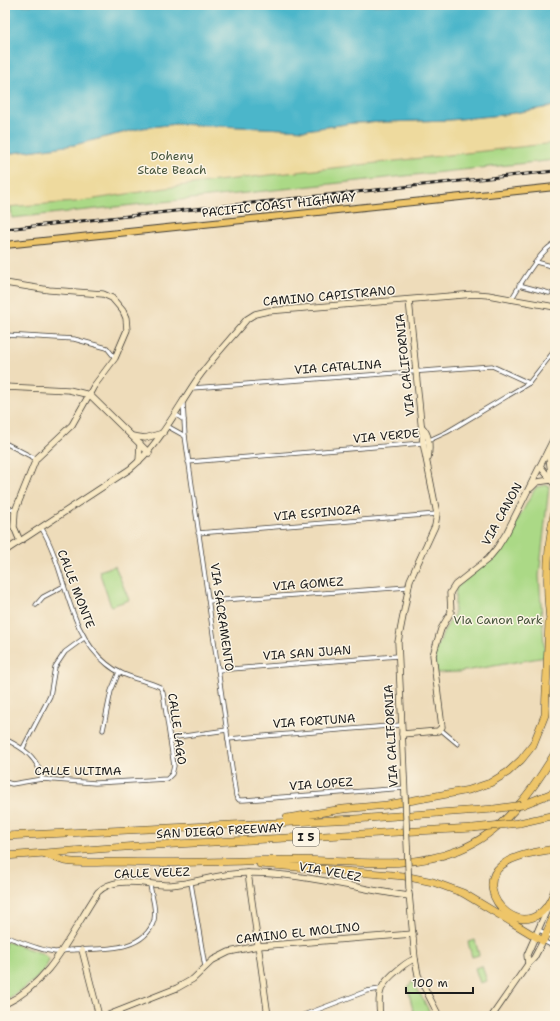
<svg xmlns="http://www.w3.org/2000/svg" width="560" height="1021" font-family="'Shantell Sans',sans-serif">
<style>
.green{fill:#abd986;stroke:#647a51}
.sand{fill:#eeda9e;stroke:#857b5d}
.water{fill:#4cb6ca;stroke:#346973}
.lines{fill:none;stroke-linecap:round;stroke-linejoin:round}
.street-casing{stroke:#3c3934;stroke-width:5}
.secondary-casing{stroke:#3c3934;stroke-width:7}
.primary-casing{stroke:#3c3934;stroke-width:8}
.highway-casing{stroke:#3c3934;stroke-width:8}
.street{stroke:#fff;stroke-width:3.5}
.secondary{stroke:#f8e8c3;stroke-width:5.5}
.primary{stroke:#eec569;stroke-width:6}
.highway{stroke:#eec569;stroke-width:7}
.rail-casing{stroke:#1c1c1c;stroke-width:3}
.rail{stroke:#fcf5e5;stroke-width:1.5;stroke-dasharray:4.5;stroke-linecap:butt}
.secondary-bridge-casing{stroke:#3c3934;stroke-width:7;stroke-linecap:butt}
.highway-bridge-casing{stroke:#3c3934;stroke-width:8;stroke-linecap:butt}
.secondary-bridge{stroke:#f8e8c3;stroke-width:5.5}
.highway-bridge{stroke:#eec569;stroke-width:7}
.labels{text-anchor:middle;stroke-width:3;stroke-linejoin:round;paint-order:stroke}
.shield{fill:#fcf5e5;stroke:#5f5d58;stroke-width:1}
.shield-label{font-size:11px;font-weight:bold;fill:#1c1c1c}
.park-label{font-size:12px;fill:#47553c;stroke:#fcf5e5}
.street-label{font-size:12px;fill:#1c1c1c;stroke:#fcf5e5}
</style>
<rect width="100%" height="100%" fill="#fcf5e5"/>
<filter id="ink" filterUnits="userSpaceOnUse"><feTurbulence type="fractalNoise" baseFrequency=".025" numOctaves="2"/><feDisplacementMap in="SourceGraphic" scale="8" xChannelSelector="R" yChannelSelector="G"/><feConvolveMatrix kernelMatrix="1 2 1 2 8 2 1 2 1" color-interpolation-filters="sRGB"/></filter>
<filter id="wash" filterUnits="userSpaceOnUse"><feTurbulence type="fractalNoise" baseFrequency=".012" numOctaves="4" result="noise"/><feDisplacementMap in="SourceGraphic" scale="16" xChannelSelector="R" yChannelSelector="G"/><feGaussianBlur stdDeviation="0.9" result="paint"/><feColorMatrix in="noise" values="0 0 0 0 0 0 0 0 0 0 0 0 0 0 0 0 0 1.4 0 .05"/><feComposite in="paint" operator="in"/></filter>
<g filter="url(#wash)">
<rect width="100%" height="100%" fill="#eedcba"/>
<g class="green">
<polygon points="555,106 555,160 12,218 5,154 450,120"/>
<polygon points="547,485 549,486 539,576 545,657 459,672 436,673 434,655 445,629 454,615 456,588 495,554 506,541 536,487"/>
<polygon points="115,566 129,600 111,606 99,571"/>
<polygon points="475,940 479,955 472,957 468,942"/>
<path d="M5 941 44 954 49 959C45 977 19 991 5 1001Z"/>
<polygon points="482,966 487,981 480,983 475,968"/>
<polygon points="413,981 432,1016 414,1016 408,987"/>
</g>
<polygon class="sand" points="555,106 555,143 199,183 75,202 5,207 5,154 74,145 142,128 176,124 306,130 353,123 450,120 502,115"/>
<polygon class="water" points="5,5 555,5 555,106 502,115 450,120 353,123 306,130 176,124 142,128 74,145 5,154"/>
</g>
<g filter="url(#ink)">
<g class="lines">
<defs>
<g id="street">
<polyline points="536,262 555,267"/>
<polyline points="519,285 549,293"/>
<path d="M511 300C518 288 542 247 555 244"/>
<polyline points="5,335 74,339 107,348 115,358"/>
<polyline points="192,388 492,366 529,383"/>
<polyline points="183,403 184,420"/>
<polyline points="175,414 184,420 185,436 236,796 239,800 244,800 405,788"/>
<polyline points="167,426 185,436"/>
<polyline points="5,443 36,459"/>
<polyline points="188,462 423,443 447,432 529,383 555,350"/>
<polyline points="5,506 15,511"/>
<polyline points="198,533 437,514"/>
<polyline points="209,601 408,587"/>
<polyline points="36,605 43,597 64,586"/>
<polyline points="218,670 398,656"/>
<polyline points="440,729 458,744"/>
<polyline points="103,730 111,691 119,672"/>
<polyline points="170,738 227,730"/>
<path d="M5 739C23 748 38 757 42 779"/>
<polyline points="228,739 401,725"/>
<polyline points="23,748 50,696 55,667 65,652 84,638"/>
<path d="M5 782 12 784 42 779 95 783 167 779 172 774 174 766 163 693 160 687C143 679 123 678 107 664 66 631 67 570 41 527"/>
<polyline points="191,883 205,967"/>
<polyline points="539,930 555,938"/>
<path d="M5 936C21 942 38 950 55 952 60 952 65 950 70 950 97 948 144 954 154 920 157 907 151 896 150 884"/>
<polyline points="543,941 555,947"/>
<polyline points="301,1016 367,991 380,989"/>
<polyline points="550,1016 555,1012"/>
</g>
<g id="secondary">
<polyline points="5,283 49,290 103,294 112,298 123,311 126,318 127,330 115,358 94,386 72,425 36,459 15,511 14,527 20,541"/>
<polyline points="5,387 69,390 90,395 149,453"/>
<path d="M422 427C430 435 430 447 428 458"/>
<polyline points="132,436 145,438 163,433"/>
<polyline points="548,451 552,480"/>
<polyline points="139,461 140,444"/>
<polyline points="540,466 555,485"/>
<polyline points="531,488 537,482 551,480"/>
<path d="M5 551 130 469C159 445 175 412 196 381 211 359 230 340 247 319L255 314 268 311 475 294 488 295 555 307"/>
<polyline points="402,734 438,731 442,727 433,655 441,629 451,612 450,593 455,585 488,559 497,548 507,532 555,436"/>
<polyline points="405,795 398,642 410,580 435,526 437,514 423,443 409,300"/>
<polyline points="248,873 268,1016"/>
<polyline points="409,893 415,959 418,975 439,1016"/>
<polyline points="82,950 99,1016"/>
<polyline points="528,964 527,955 550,903"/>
<path d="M5 1004C52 982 71 932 98 892 117 874 147 886 171 885 196 883 221 873 246 873 301 872 355 889 409 896"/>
<polyline points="106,1016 177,988 193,979 213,960 229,952 258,946 413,934"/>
<path d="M380 1016C377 992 380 984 399 969 404 965 408 961 415 959"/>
<polyline points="492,1016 528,964 534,958 543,941"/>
</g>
<polyline id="primary" points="5,245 555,187"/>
<g id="highway">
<path d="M555 509C545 556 545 603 555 650"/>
<polyline points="522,805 555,792"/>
<polyline points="287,818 343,809 387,805 469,790 490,783 508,772 521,760 533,745 545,715 549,622"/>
<polyline points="519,823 555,815"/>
<polyline points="5,836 355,819 494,809"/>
<path d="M555 849C538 852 516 854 502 865 467 893 533 956 555 889"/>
<path d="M45 854C52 856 59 860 65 861 82 864 102 862 120 862 175 864 230 861 285 860 344 859 403 872 459 850 502 833 532 792 555 753"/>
<polyline points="5,856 138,846 473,828"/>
<polyline points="260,864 404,876 433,882 463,893 543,941 555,913"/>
</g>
</defs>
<use href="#street" class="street-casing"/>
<use href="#secondary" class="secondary-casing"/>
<use href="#primary" class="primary-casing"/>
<use href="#highway" class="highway-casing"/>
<use href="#street" class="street"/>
<use href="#secondary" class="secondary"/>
<use href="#primary" class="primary"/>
<use href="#highway" class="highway"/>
<defs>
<polyline id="rail" points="5,229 555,171"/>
</defs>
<use href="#rail" class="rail-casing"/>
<use href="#rail" class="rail"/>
<defs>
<polyline id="secondary-bridge" points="405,795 409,889"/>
<g id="highway-bridge">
<polyline points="494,809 522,805"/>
<polyline points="473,828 519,823"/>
</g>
</defs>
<use href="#secondary-bridge" class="secondary-bridge-casing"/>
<use href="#highway-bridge" class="highway-bridge-casing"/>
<use href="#secondary-bridge" class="secondary-bridge"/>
<use href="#highway-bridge" class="highway-bridge"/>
</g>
</g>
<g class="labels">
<rect class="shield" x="293" y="828" width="26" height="18" rx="3"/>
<g class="shield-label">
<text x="306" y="841">I 5</text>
</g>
<g class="park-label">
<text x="172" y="160">Doheny<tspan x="172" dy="14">State Beach</tspan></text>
<text x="498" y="624">Via Canon Park</text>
</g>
<g class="street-label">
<text transform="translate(279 205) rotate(-6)" y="4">PACIFIC COAST HIGHWAY</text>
<text transform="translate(329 296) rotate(-5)" y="4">CAMINO CAPISTRANO</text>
<text transform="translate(405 365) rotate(-96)" y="4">VIA CALIFORNIA</text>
<text transform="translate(338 367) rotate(-4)" y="4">VIA CATALINA</text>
<text transform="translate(386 436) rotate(-5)" y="4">VIA VERDE</text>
<text transform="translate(317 513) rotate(-5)" y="4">VIA ESPINOZA</text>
<text transform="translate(502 514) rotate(-61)" y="4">VIA CANON</text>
<text transform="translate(308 584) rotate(-4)" y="4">VIA GOMEZ</text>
<text transform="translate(76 589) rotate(69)" y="4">CALLE MONTE</text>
<text transform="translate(222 617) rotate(82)" y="4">VIA SACRAMENTO</text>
<text transform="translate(307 653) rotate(-4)" y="4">VIA SAN JUAN</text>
<text transform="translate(314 721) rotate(-4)" y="4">VIA FORTUNA</text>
<text transform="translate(177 729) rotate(82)" y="4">CALLE LAGO</text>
<text transform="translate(391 736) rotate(-93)" y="4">VIA CALIFORNIA</text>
<text x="78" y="775">CALLE ULTIMA</text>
<text transform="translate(321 784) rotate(-4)" y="4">VIA LOPEZ</text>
<text transform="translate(220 831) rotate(-3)" y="4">SAN DIEGO FREEWAY</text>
<text transform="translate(330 872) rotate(10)" y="4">VIA VELEZ</text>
<text transform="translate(152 873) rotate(-2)" y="4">CALLE VELEZ</text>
<text transform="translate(298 933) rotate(-6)" y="4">CAMINO EL MOLINO</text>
</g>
</g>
<rect width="560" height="1021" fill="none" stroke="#fcf5e5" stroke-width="20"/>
<path d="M406 987v6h67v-6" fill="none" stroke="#1c1c1c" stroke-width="2"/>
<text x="412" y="987" font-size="12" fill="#1c1c1c" stroke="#fcf5e5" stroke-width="3" paint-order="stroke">100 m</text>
</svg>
